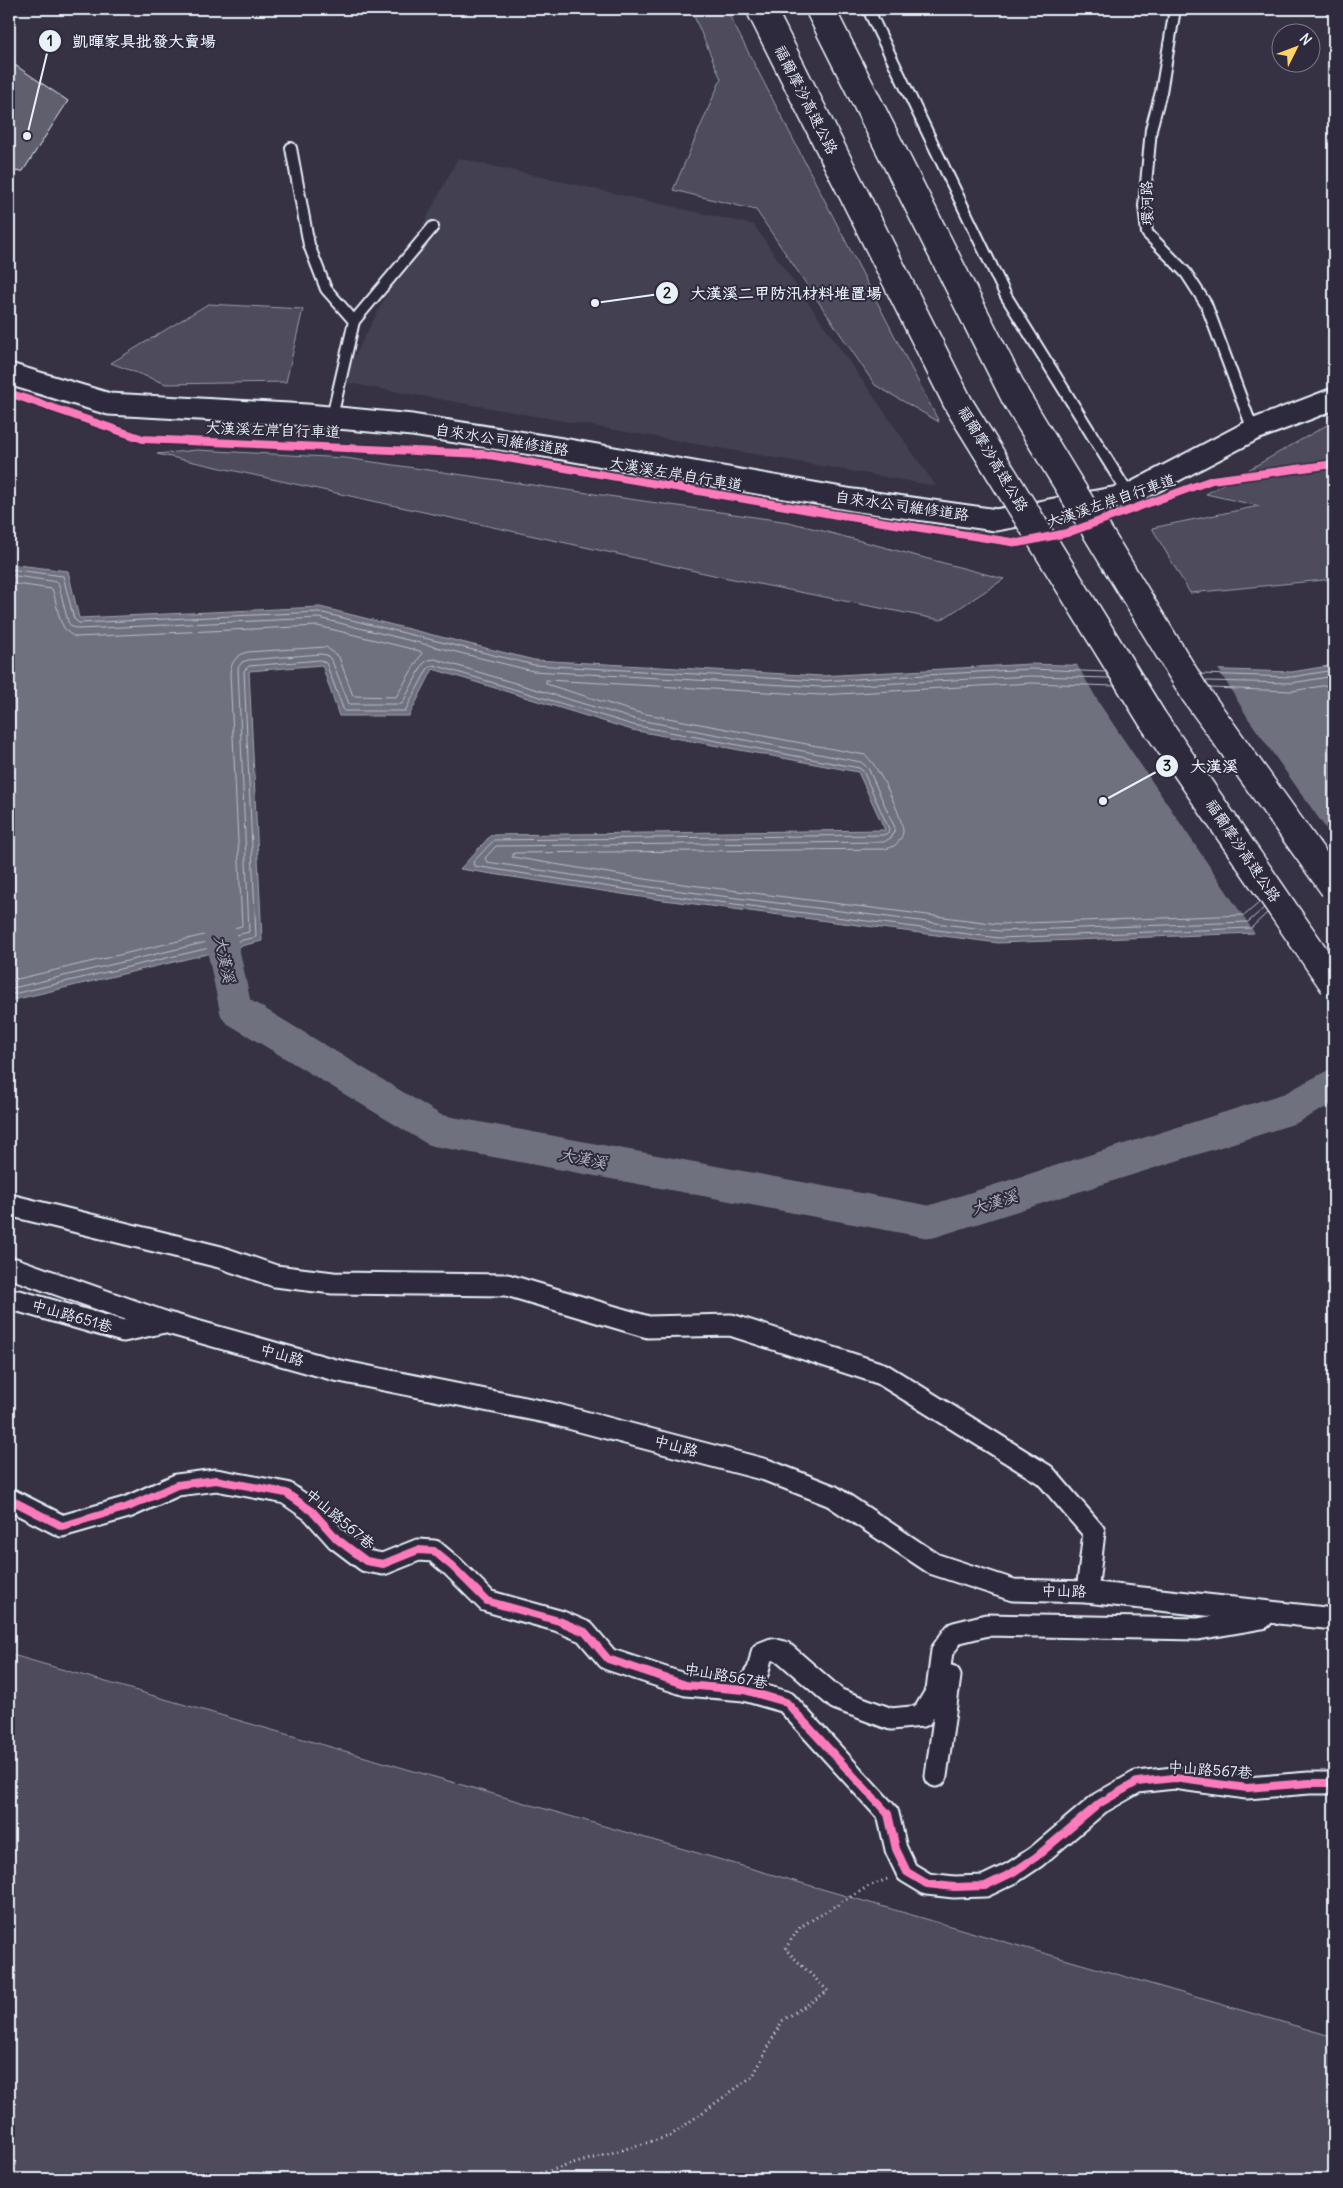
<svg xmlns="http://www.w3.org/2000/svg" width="1343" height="2188" font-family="Delius,'LXGW WenKai TC',sans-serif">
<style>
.built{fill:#433f51}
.green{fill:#4d4b5c;stroke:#9a9eaa}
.water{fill:#70717f;stroke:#a0a4af}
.pier{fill:#363244}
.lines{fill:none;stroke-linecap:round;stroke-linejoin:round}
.shore{stroke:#b8bec8;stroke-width:1}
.river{stroke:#70717f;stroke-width:32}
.building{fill:#605e6e;stroke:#e8f1f8}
.lane-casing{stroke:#e8f1f8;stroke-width:14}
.street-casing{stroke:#e8f1f8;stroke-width:25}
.path{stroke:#e8f1f8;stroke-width:3;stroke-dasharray:1 4;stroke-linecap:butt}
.lane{stroke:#2f2a3d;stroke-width:10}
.street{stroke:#2f2a3d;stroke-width:21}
.highway-bridge-casing{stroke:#e8f1f8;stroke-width:31;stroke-linecap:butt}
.highway-bridge{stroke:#2f2a3d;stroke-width:28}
.cycleway-casing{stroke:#2f2a3d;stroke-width:11}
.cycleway{stroke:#fd7abc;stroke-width:8}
.labels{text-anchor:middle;stroke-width:4;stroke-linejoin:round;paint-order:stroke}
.street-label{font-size:15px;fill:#e8f1f8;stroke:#2f2a3d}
.water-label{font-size:16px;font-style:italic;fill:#b2b7c2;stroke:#2f2a3d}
.leader{fill:none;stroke:#e8f1f8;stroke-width:2}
.callout-dot{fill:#e8f1f8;stroke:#2f2a3d;stroke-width:2}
.mark-label{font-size:15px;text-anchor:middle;font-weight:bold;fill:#111}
.callout-label{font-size:16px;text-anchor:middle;font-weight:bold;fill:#e8f1f8;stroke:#2f2a3d;stroke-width:4;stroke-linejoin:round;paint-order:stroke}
</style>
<rect width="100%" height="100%" fill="#363244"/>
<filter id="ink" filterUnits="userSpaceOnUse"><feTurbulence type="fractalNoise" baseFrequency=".02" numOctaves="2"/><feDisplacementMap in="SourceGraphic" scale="10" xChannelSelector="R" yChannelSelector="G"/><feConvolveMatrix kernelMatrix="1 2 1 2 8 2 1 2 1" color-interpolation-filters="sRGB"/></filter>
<g filter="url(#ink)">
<polygon class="built" points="458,158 754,225 936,486 341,382"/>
<g class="green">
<polygon points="691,9 726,9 939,422 875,385 756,210 673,190 721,79"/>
<polygon points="208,304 303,309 286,382 166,384 111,363"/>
<polygon points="1334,421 1334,579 1190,593 1152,528 1259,506 1206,494"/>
<polygon points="197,450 345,458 789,522 1004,579 941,620 718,576 157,454"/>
<polygon points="9,1654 1334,2037 1334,2179 9,2179"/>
</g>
<polygon class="water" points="9,564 68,571 79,618 320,607 534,660 821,676 1030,664 1292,672 1334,665 1334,856 1254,933 998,943 648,898 460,869 491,835 885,830 858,772 632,730 433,669 409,716 339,716 322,665 249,671 262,941 9,1001"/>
<polygon class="pier" points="1076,663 1217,667 1248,718 1334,840 1334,860 1256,935 1101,706"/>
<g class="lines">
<g class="shore">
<polyline points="9,569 63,576 74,619 79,623 319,612 534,665 821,681 1030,669 1106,672"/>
<polyline points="9,575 58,582 68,622 72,627 79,629 319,618 533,671 821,687 1030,676 1110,678"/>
<path d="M9 583 52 589C59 605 56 630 76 637L318 626 420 651 422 653 396 697 353 696 339 657 326 647 247 652C237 655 231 662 230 673L242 926 9 981"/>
<polyline points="1201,674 1292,677 1334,670"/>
<polyline points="1205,681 1292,683 1334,676"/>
<path d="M1114 686 1031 683 821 695 546 680V684L636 712 865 755C876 761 904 819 903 832 901 842 894 848 884 849L514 853 512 857 651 880 999 924 1245 915 1260 902"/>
<polyline points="1210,688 1292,691 1334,684"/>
<polyline points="9,989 249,932 238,668 242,662 248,660 320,654 327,655 332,661 349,704 402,704 423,664 428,660 435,659 634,719 861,762 868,768 895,828 892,837 884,842 496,846 485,858 487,862 650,887 999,931 1248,922 1264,908"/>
<polyline points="9,995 256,937 244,671 249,666 320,660 326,663 344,711 405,711 428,668 434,665 633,725 859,768 863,771 889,829 888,833 883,835 494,840 473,862 474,866 649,893 999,938 1251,928 1267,913"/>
</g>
<polyline class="river" points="214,906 236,1010 435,1130 930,1222 1291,1108 1334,1085"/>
</g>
<polygon class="building" points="9,61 68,101 23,171 9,172"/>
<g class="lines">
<defs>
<g id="lane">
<polyline points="868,9 1006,296 1129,495"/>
<polyline points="1175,9 1161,92 1151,129 1144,206 1147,233 1186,273 1206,304 1253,430"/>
<polyline points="291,148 309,245 326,289 354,321 332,417"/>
<polyline points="354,321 433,227"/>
</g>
<g id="street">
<polyline points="9,374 109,404 307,415 412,425 563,449 853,500 996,520 1129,495 1253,430 1334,399"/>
<polyline points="9,1205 220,1257 275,1276 333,1283 507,1285 648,1327 731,1325 882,1374 1045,1475 1094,1532 1087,1592"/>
<polyline points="9,1267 164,1322 335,1370 550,1413 766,1470 832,1496 934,1564 1013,1590 1087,1592 1334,1619"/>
<polyline points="9,1301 19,1301 123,1331 164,1322"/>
<polyline points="9,1499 62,1526 128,1507 177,1485 216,1480 286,1493 312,1511 337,1539 366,1561 383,1564 418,1550 434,1551 453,1567 487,1601 559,1621 585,1632 608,1659 686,1685 744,1690 786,1702 888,1814 896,1849 907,1872 927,1884 954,1887 985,1886 1012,1873 1036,1857 1100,1803 1137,1782 1174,1778 1247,1788 1309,1783 1334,1783"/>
<polyline points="744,1690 758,1671 762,1653 772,1649 783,1652 837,1699 891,1719 922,1716 937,1691 942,1651 955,1633 987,1625 1198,1629 1262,1618"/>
<polyline points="936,1776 950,1676"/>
</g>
</defs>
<use href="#lane" class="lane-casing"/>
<use href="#street" class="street-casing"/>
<polyline class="path" points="521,2179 670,2136 753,2076 782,2021 828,1991 785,1949 800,1927 869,1886 890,1878"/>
<use href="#lane" class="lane"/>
<use href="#street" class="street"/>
<defs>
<g id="highway-bridge">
<polyline points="761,9 959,405 1153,720 1334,984"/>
<polyline points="820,9 1016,398 1195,693 1334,887"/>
</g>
</defs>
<use href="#highway-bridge" class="highway-bridge-casing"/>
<use href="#highway-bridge" class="highway-bridge"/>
<defs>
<g id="cycleway">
<polyline points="9,393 143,439 483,454 837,515 1018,543 1067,533 1212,480 1334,464"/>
<polyline points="9,1499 62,1526 128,1507 177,1485 216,1480 286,1493 312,1511 337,1539 366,1561 383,1564 418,1550 434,1551 453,1567 487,1601 559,1621 585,1632 608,1659 686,1685 744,1690 786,1702 888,1814 896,1849 907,1872 927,1884 954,1887 985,1886 1012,1873 1036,1857 1100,1803 1137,1782 1174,1778 1247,1788 1309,1783 1334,1783"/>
</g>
</defs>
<use href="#cycleway" class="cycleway-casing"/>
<use href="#cycleway" class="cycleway"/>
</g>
</g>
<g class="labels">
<g class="street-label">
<text transform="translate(806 100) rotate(63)" y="5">福爾摩沙高速公路</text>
<text transform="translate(1147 203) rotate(-91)" y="5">環河路</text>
<text transform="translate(273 430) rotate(2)" y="5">大漢溪左岸自行車道</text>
<text transform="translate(502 440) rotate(9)" y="5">自來水公司維修道路</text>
<text transform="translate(993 459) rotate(59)" y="5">福爾摩沙高速公路</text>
<text transform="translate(676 474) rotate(10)" y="5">大漢溪左岸自行車道</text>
<text transform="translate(1111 501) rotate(-19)" y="5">大漢溪左岸自行車道</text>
<text transform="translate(902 506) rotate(8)" y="5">自來水公司維修道路</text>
<text transform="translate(1243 851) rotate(56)" y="5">福爾摩沙高速公路</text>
<text transform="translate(72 1316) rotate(16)" y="5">中山路651巷</text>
<text transform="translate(282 1355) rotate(16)" y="5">中山路</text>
<text transform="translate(676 1446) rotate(15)" y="5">中山路</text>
<text transform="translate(340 1519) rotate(40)" y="5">中山路567巷</text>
<text transform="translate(1064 1591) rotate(2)" y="5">中山路</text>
<text transform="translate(726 1676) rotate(10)" y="5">中山路567巷</text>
<text transform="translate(1210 1770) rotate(4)" y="5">中山路567巷</text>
</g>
<g class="water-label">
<text transform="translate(225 959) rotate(78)" y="6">大漢溪</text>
<text transform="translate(583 1158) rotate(11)" y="6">大漢溪</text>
<text transform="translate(994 1202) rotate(-18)" y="6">大漢溪</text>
</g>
</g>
<path class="leader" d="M27 136L50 41M595 303L667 293M1103 801L1167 766"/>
<g class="callout-dot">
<circle cx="27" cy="136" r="5"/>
<circle cx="595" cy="303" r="5"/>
<circle cx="1103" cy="801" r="5"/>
<circle cx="50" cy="41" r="12"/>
<circle cx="667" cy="293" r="12"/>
<circle cx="1167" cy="766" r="12"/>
</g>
<g class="mark-label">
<text x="50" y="46">1</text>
<text x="667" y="298">2</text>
<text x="1167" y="771">3</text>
</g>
<g class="callout-label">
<text x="144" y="47">凱暉家具批發大賣場</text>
<text x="786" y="299">大漢溪二甲防汛材料堆置場</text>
<text x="1214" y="772">大漢溪</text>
</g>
<rect width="1343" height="2188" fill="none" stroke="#2f2a3d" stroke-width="30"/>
<rect x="15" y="15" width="1313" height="2158" fill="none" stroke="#e8f1f8" stroke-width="2" filter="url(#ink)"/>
<g transform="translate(1296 48) rotate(48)"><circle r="24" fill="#2f2a3d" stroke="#797a88"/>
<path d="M0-4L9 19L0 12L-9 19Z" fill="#ffd166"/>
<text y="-8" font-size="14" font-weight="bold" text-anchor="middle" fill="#e8f1f8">N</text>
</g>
</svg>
